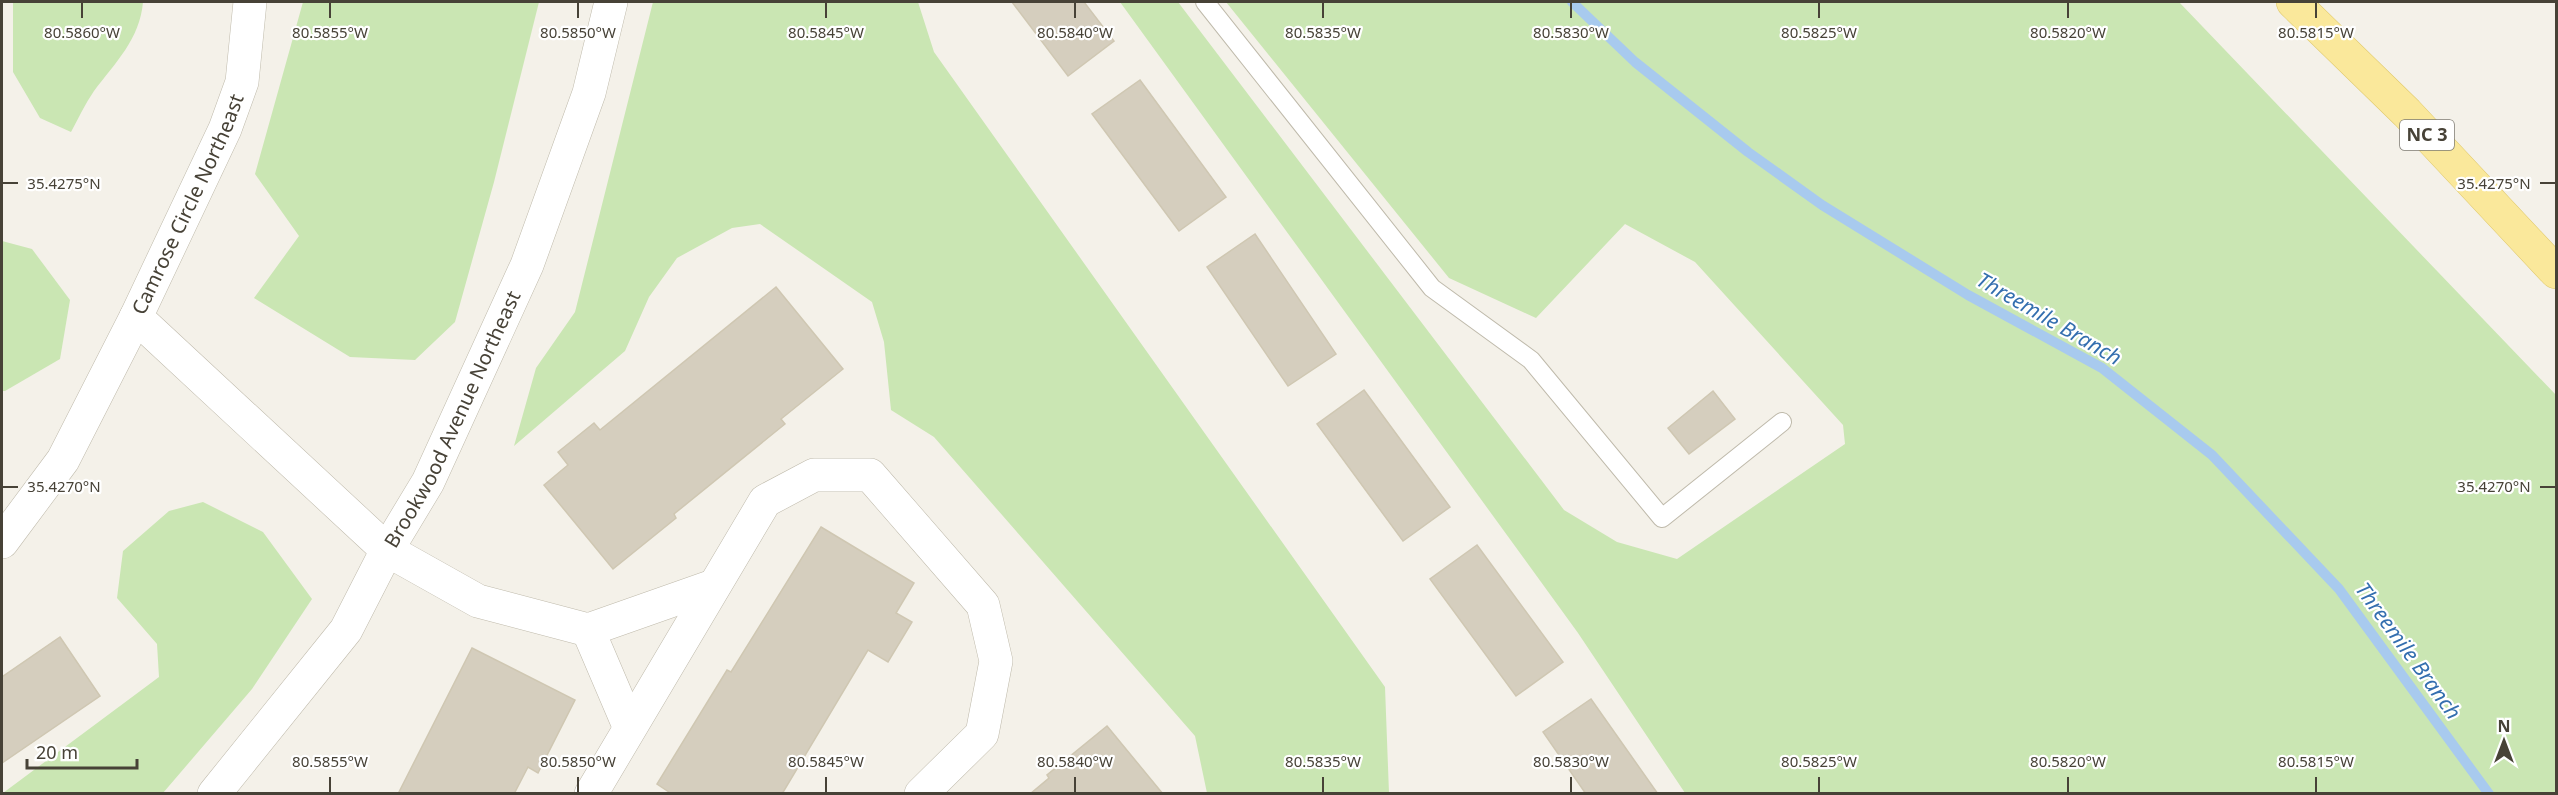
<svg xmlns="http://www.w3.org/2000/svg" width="2558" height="795" font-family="'Noto Sans',sans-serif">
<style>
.green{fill:#cae6b3}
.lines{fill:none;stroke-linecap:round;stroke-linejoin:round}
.stream{stroke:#a8caee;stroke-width:10}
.building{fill:#d5cebe;stroke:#cfc7b2;stroke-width:1.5}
.lane-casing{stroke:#bfbaab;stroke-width:20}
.street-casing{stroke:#bfbaab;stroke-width:34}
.primary-casing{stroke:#dfc86b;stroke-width:34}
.lane{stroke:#fff;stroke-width:18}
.street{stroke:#fff;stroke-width:33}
.primary{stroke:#fae89b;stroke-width:33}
.ticks{fill:none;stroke:#474237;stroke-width:2}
.labels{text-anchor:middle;stroke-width:4.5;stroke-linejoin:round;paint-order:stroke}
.shield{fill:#fff;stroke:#7e7b73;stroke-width:1.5}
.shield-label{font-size:18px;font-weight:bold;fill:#474237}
.street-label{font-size:20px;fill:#474237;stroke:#fff}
.water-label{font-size:21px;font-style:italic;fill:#346faf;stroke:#fff}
.ticks-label{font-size:15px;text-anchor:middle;fill:#474237;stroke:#fff;stroke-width:4.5;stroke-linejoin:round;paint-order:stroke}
</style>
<rect width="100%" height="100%" fill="#f4f1e9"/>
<g class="green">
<path d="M13 2H143C140 39 115 63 94 91 85 104 78 119 71 132L40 118 13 72Z"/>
<polygon points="303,2 539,2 494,182 455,322 415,360 350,357 254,298 299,236 255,174"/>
<polygon points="653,2 918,2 934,52 1385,687 1389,793 1207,793 1195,736 934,437 891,410 884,342 872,302 760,224 732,228 677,258 649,297 625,351 514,446 536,368 575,312"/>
<polygon points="1120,2 1178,2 1564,510 1617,542 1677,559 1845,444 1843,425 1695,262 1625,224 1536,318 1449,278 1226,2 2179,2 2556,395 2556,793 1685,793 1578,633"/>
<polygon points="2,241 32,249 70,300 60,359 5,391 2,391"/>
<polygon points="203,502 263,532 312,599 252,689 163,793 3,793 159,677 157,644 117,598 123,551 169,511"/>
</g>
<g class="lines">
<polyline class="stream" points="1572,2 1635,62 1748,152 1822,205 1968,295 2102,368 2212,455 2339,589 2489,794"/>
</g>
<g class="building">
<polygon points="1012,2 1084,2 1114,41 1068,76"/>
<polygon points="1140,80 1226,197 1179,231 1092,114"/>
<polygon points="1255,234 1336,354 1288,386 1207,267"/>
<polygon points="776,287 843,369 781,419 785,424 674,514 676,518 613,569 544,485 568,465 558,452 594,423 600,430"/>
<polygon points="1364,390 1450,507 1403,541 1317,424"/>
<polygon points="1713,391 1735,419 1689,454 1668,428"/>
<polygon points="821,527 914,583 896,613 912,622 888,662 868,650 782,794 672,794 657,784 727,670 731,672"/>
<polygon points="1477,545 1563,662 1516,696 1430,579"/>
<polygon points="60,637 100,696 2,763 2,677"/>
<polygon points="472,648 575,700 538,773 528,767 514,794 398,794"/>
<polygon points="1591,699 1658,794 1586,794 1543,732"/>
<polygon points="1107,726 1163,794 1030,794 1049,778 1047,775"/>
</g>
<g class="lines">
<defs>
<polyline id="lane" points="1205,2 1432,288 1531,360 1662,518 1782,422"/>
<g id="street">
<polyline points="136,317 387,550 478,601 588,630 713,586"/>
<path id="s1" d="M2 542 63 460 136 317 225 129 242 82 250 2"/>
<polyline points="588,630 629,726"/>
<path id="s2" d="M214 794 346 630 387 550 428 482 527 265 589 93 611 2"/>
<polyline points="591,794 765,501 814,475 870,475 983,605 996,661 982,734 921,794"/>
</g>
<polyline id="primary" points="2293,2 2407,113 2556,272"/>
</defs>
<use href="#lane" class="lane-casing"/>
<use href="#street" class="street-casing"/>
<use href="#primary" class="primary-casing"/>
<use href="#lane" class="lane"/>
<use href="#street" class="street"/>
<use href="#primary" class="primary"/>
</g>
<path class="ticks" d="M82 3V18M330 3V18M578 3V18M826 3V18M1075 3V18M1323 3V18M1571 3V18M1819 3V18M2068 3V18M2316 3V18M3 183H18M2540 183H2555M3 487H18M2540 487H2555M330 777V792M578 777V792M826 777V792M1075 777V792M1323 777V792M1571 777V792M1819 777V792M2068 777V792M2316 777V792"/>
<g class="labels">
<rect class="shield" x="2400" y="120" width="54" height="30" rx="4.5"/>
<g class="shield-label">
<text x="2427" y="141">NC 3</text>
</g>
<g class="street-label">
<text dy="7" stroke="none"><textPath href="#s1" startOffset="387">Camrose Circle Northeast</textPath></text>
<text dy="7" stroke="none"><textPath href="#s2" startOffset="447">Brookwood Avenue Northeast</textPath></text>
</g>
<g class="water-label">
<text transform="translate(2049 319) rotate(30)" y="7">Threemile Branch</text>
<text transform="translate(2408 651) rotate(54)" y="7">Threemile Branch</text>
</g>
</g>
<g class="ticks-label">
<text x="82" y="38">80.5860°W</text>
<text x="330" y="38">80.5855°W</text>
<text x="578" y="38">80.5850°W</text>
<text x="826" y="38">80.5845°W</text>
<text x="1075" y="38">80.5840°W</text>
<text x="1323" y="38">80.5835°W</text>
<text x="1571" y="38">80.5830°W</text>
<text x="1819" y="38">80.5825°W</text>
<text x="2068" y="38">80.5820°W</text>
<text x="2316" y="38">80.5815°W</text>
<text x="64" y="189">35.4275°N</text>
<text x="2494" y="189">35.4275°N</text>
<text x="64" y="492">35.4270°N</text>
<text x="2494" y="492">35.4270°N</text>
<text x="330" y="767">80.5855°W</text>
<text x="578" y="767">80.5850°W</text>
<text x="826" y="767">80.5845°W</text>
<text x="1075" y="767">80.5840°W</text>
<text x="1323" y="767">80.5835°W</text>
<text x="1571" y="767">80.5830°W</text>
<text x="1819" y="767">80.5825°W</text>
<text x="2068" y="767">80.5820°W</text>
<text x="2316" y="767">80.5815°W</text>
</g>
<rect width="2558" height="795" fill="none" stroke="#474237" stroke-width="6"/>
<g transform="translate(2504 741)" stroke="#ffffff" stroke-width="4.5" paint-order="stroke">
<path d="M0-4.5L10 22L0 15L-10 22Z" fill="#474237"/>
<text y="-9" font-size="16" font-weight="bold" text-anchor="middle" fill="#474237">N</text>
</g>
<path d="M27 759v9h110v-9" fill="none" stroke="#474237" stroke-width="3"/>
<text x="36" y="759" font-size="18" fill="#474237" stroke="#ffffff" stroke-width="4.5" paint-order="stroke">20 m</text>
</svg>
